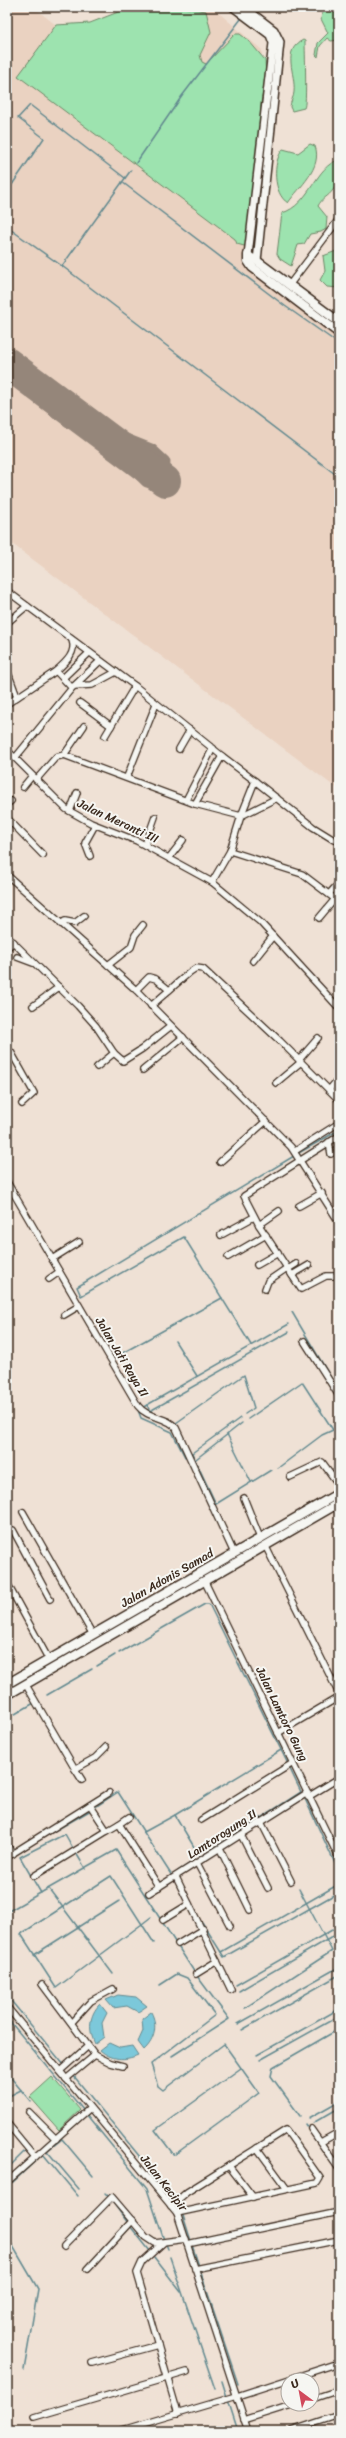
<svg xmlns="http://www.w3.org/2000/svg" width="346" height="2438" font-family="Sriracha,sans-serif">
<style>
.built{fill:#ead2c1}
.green{fill:#9de3af;stroke:#6c8666}
.water{fill:#7cc8da;stroke:#62898f}
.lines{fill:none;stroke-linecap:round;stroke-linejoin:round}
.stream{stroke:#62898f;stroke-width:1.5}
.taxiway{stroke:#95867a;stroke-width:13}
.runway{stroke:#95867a;stroke-width:32}
.minor-casing{stroke:#3b2a1e;stroke-width:8}
.major-casing{stroke:#3b2a1e;stroke-width:10}
.highway-casing{stroke:#3b2a1e;stroke-width:11}
.minor{stroke:#f6f6f2;stroke-width:5.5}
.major{stroke:#f6f6f2;stroke-width:7}
.highway{stroke:#f6f6f2;stroke-width:8}
.labels{text-anchor:middle;stroke-width:4;stroke-linejoin:round;paint-order:stroke}
.street-label{font-size:12px;fill:#3b2a1e;stroke:#f6f6f2}
</style>
<rect width="100%" height="100%" fill="#efe1d5"/>
<filter id="ink" filterUnits="userSpaceOnUse"><feTurbulence type="fractalNoise" baseFrequency=".025" numOctaves="2"/><feDisplacementMap in="SourceGraphic" scale="8" xChannelSelector="R" yChannelSelector="G"/><feConvolveMatrix kernelMatrix="1 2 1 2 8 2 1 2 1" color-interpolation-filters="sRGB"/></filter>
<g filter="url(#ink)">
<polygon class="built" points="7,7 33,7 56,25 90,23 167,7 212,7 262,50 260,83 265,87 247,267 339,337 339,790 7,540"/>
<g class="green">
<polygon points="131,7 182,7 206,11 211,32 200,55 202,62 206,64 235,34 240,34 249,41 265,60 266,75 261,103 260,137 246,244 244,246 237,244 235,239 18,76 56,25 90,23"/>
<polygon points="323,7 339,7 339,40 331,41 327,38 320,46 318,57 316,55 318,43 328,33 321,19"/>
<path d="M303 40 305 41C305 50 307 105 304 108L292 111 290 107C290 102 294 97 294 92 296 73 281 51 303 40Z"/>
<path d="M310 144 315 146C323 168 299 187 288 203 273 194 272 162 283 149L298 153Z"/>
<path d="M339 160C339 170 340 182 333 190 328 197 322 198 318 206L327 217 326 229 321 232 310 234 304 244 298 245 291 266 280 259 277 254 282 213C310 205 316 165 339 160Z"/>
<polygon points="339,250 339,288 327,287 320,280 325,271 323,256"/>
<polygon points="52,2077 80,2110 59,2130 30,2097"/>
</g>
<g class="water">
<polygon points="118,1995 136,1997 147,2006 138,2012 127,2006 113,2008 106,2000"/>
<path d="M100 2004 107 2013 102 2023 104 2037 95 2044C88 2030 89 2015 100 2004Z"/>
<path d="M151 2012C158 2025 155 2040 144 2050L138 2042 143 2031 142 2019Z"/>
<path d="M109 2043 120 2048 132 2046 138 2055C125 2061 111 2060 100 2050Z"/>
</g>
<g class="lines">
<g class="stream">
<polyline points="136,163 182,96 241,19"/>
<polyline points="131,170 62,266 339,477"/>
<polyline points="122,182 285,306 339,344"/>
<polyline points="7,192 44,138 18,118 30,105 125,178"/>
<polyline points="7,227 62,266"/>
<polyline points="297,1154 339,1130"/>
<polyline points="292,1312 337,1388"/>
<polyline points="175,1341 197,1376"/>
<polyline points="251,1345 184,1237 81,1296 77,1287 294,1156"/>
<polyline points="117,1356 222,1298"/>
<polyline points="147,1405 289,1324"/>
<polyline points="142,1408 147,1405 150,1411 289,1332"/>
<polyline points="138,1410 141,1418 172,1432 185,1457 187,1456"/>
<polyline points="248,1419 302,1382 333,1430 322,1435 278,1468"/>
<polyline points="176,1423 244,1375 254,1408 245,1414"/>
<polyline points="227,1434 251,1482"/>
<polyline points="192,1453 240,1418"/>
<polyline points="190,1454 192,1453 216,1504 271,1470"/>
<polyline points="196,1459 242,1423"/>
<polyline points="119,1653 205,1604 209,1604 287,1762"/>
<polyline points="97,1666 115,1655"/>
<polyline points="47,1695 92,1669"/>
<polyline points="15,1714 34,1703"/>
<polyline points="305,1799 339,1872"/>
<polyline points="94,1808 118,1792 172,1876 173,1875"/>
<polyline points="144,1832 175,1815"/>
<polyline points="44,1837 91,1810"/>
<polyline points="76,1853 85,1868"/>
<polyline points="200,1857 175,1815 281,1750"/>
<polyline points="178,1871 301,1792 290,1769"/>
<polyline points="49,1889 113,1974"/>
<polyline points="41,1893 20,1857 65,1834 74,1850"/>
<polyline points="7,1912 116,1850 195,1973"/>
<polyline points="151,1917 142,1924 56,1988 21,1934 111,1876 154,1943"/>
<polyline points="202,1922 224,1957 339,1892"/>
<polyline points="221,1952 339,1884"/>
<polyline points="34,1955 119,1901"/>
<polyline points="160,1985 177,1974 187,1978 215,2015 151,2064 158,2086 163,2090 224,2044 259,2093 174,2155 155,2130 241,2068"/>
<polyline points="236,1985 339,1926"/>
<polyline points="239,1991 339,1933"/>
<polyline points="7,1996 64,2065"/>
<polyline points="245,2008 332,1951 299,1889"/>
<polyline points="7,2018 84,2111"/>
<polyline points="238,2024 339,1967"/>
<polyline points="242,2030 339,1975"/>
<polyline points="257,2055 339,2009"/>
<polyline points="172,2056 229,2019 197,1976"/>
<polyline points="260,2060 339,2016"/>
<polyline points="7,2073 31,2102"/>
<polyline points="73,2075 180,2206 191,2241"/>
<polyline points="7,2097 21,2090"/>
<polyline points="86,2114 147,2189 164,2240"/>
<polyline points="300,2116 271,2076 273,2067 339,2029"/>
<polyline points="309,2118 339,2101"/>
<polyline points="313,2123 339,2108"/>
<polyline points="305,2124 307,2127"/>
<polyline points="47,2151 62,2139 93,2176"/>
<polyline points="47,2151 79,2189"/>
<polyline points="43,2154 78,2196"/>
<polyline points="7,2169 26,2150"/>
<polyline points="13,2182 42,2155"/>
<polyline points="7,2188 7,2187"/>
<polyline points="105,2193 109,2197"/>
<polyline points="111,2200 128,2223"/>
<polyline points="130,2226 150,2251"/>
<polyline points="7,2236 38,2289 24,2370"/>
<polyline points="166,2244 168,2249"/>
<polyline points="192,2245 199,2266"/>
<polyline points="154,2257 181,2292"/>
<polyline points="170,2257 215,2389"/>
<polyline points="200,2270 238,2384"/>
<polyline points="222,2381 227,2397"/>
<polyline points="228,2400 238,2431"/>
</g>
<polyline class="taxiway" points="91,426 151,450 164,462 163,476 154,482 147,481 140,474 139,462"/>
<polyline class="runway" points="7,363 165,481"/>
<defs>
<g id="minor">
<polyline points="67,7 82,7"/>
<polyline points="290,284 339,219"/>
<polyline points="7,591 135,686 222,756"/>
<polyline points="7,623 27,606"/>
<polyline points="7,670 17,697"/>
<path d="M56 671C65 663 77 653 72 640"/>
<polyline points="63,678 89,653"/>
<polyline points="74,686 92,685 116,672"/>
<polyline points="73,687 100,661"/>
<polyline points="80,703 111,726 135,686"/>
<polyline points="7,704 56,671 72,688 15,758"/>
<polyline points="105,736 111,726"/>
<polyline points="179,749 190,730"/>
<polyline points="7,750 66,809 91,823 137,841 212,882 260,922 339,1008"/>
<polyline points="64,755 84,726"/>
<polyline points="127,777 156,704"/>
<polyline points="36,780 56,757 64,755 195,804 222,756 255,781 241,816 230,851 212,882"/>
<polyline points="255,781 313,827 334,840"/>
<polyline points="23,787 32,776"/>
<polyline points="186,800 213,748"/>
<polyline points="7,804 11,801"/>
<polyline points="195,804 241,816 277,798"/>
<polyline points="70,811 77,793"/>
<polyline points="7,818 43,855"/>
<polyline points="145,845 155,817"/>
<polyline points="230,851 302,874 339,902"/>
<polyline points="90,856 85,843 95,825"/>
<polyline points="169,858 183,840"/>
<polyline points="7,875 136,990 291,1147 339,1222"/>
<polyline points="329,894 339,883"/>
<polyline points="319,918 335,899"/>
<polyline points="61,924 65,921 75,923 84,916"/>
<polyline points="7,936 78,1006 96,1026 114,1053 123,1061 142,1049 171,1026"/>
<polyline points="7,948 14,942"/>
<polyline points="17,957 33,963"/>
<polyline points="253,961 273,936"/>
<polyline points="108,965 131,947 135,935 143,925"/>
<polyline points="136,990 149,977 156,979 169,990"/>
<polyline points="33,1006 59,987"/>
<polyline points="151,1006 190,972 196,968 203,969 280,1041 339,1100"/>
<polyline points="7,1052 11,1052 34,1093 22,1104"/>
<polyline points="299,1060 318,1038"/>
<polyline points="97,1067 114,1053"/>
<polyline points="143,1070 183,1037"/>
<polyline points="276,1083 301,1062"/>
<polyline points="329,1090 339,1078"/>
<polyline points="339,1136 244,1196 259,1225 301,1289 326,1276 339,1276"/>
<polyline points="329,1142 331,1154"/>
<polyline points="295,1151 339,1123"/>
<polyline points="220,1162 266,1121"/>
<path d="M7 1182 138 1406C148 1419 167 1416 176 1428L234 1553"/>
<polyline points="299,1206 322,1193"/>
<polyline points="259,1225 279,1211"/>
<polyline points="221,1235 254,1217"/>
<polyline points="228,1257 266,1235"/>
<polyline points="52,1259 79,1242"/>
<polyline points="257,1265 278,1253"/>
<polyline points="288,1269 296,1264"/>
<polyline points="292,1275 309,1265"/>
<polyline points="49,1279 59,1272"/>
<polyline points="265,1289 268,1281 287,1268"/>
<polyline points="64,1315 79,1306"/>
<polyline points="304,1341 339,1396"/>
<polyline points="290,1477 322,1462 339,1485"/>
<polyline points="244,1498 260,1538"/>
<polyline points="23,1512 93,1635"/>
<polyline points="7,1532 13,1530 50,1599"/>
<polyline points="265,1545 339,1694"/>
<polyline points="204,1580 339,1858"/>
<polyline points="7,1583 49,1660"/>
<polyline points="26,1685 75,1769 95,1758 106,1747"/>
<polyline points="278,1733 339,1697"/>
<polyline points="75,1769 82,1780"/>
<polyline points="308,1797 339,1778"/>
<polyline points="90,1805 107,1831 119,1824"/>
<polyline points="129,1817 119,1824 159,1887"/>
<polyline points="201,1820 293,1763"/>
<polyline points="261,1822 291,1881"/>
<polyline points="241,1835 268,1888"/>
<polyline points="7,1845 13,1854"/>
<polyline points="220,1849 250,1910"/>
<polyline points="7,1857 109,1793"/>
<polyline points="197,1863 230,1926"/>
<polyline points="34,1876 107,1831"/>
<polyline points="176,1877 231,1990"/>
<polyline points="149,1893 307,1793"/>
<polyline points="163,1920 189,1904"/>
<polyline points="178,1944 203,1929"/>
<polyline points="196,1974 217,1961"/>
<polyline points="42,1984 95,2055 111,2063 123,2066"/>
<polyline points="7,2007 177,2213 248,2431"/>
<polyline points="72,2022 91,2001 113,1989"/>
<polyline points="60,2071 87,2047"/>
<polyline points="66,2079 95,2055"/>
<polyline points="29,2112 56,2139"/>
<polyline points="7,2123 35,2157"/>
<polyline points="311,2129 339,2169"/>
<polyline points="321,2142 339,2132"/>
<polyline points="257,2148 287,2189"/>
<polyline points="229,2166 253,2197"/>
<polyline points="7,2182 89,2109"/>
<polyline points="171,2206 187,2192 286,2130 320,2178 317,2183 177,2213"/>
<polyline points="163,2243 142,2262 137,2273 178,2414"/>
<polyline points="187,2244 339,2212"/>
<polyline points="64,2246 112,2197 146,2237 155,2243 186,2239"/>
<polyline points="88,2269 133,2220"/>
<polyline points="195,2269 339,2240"/>
<polyline points="92,2363 158,2345"/>
<polyline points="312,2399 339,2390"/>
<polyline points="34,2417 187,2372"/>
<polyline points="244,2420 295,2404"/>
<polyline points="119,2431 237,2396 339,2363"/>
<polyline points="291,2431 339,2415"/>
</g>
<polyline id="major" points="233,7 270,35 273,43 248,255 257,261 280,42 274,30 244,7"/>
<g id="highway">
<polyline points="248,255 248,261 252,267 339,333"/>
<polyline points="257,261 339,322"/>
<polyline points="7,1684 339,1493"/>
<polyline points="7,1695 339,1503"/>
</g>
</defs>
<use href="#minor" class="minor-casing"/>
<use href="#major" class="major-casing"/>
<use href="#highway" class="highway-casing"/>
<use href="#minor" class="minor"/>
<use href="#major" class="major"/>
<use href="#highway" class="highway"/>
</g>
</g>
<g class="labels">
<g class="street-label">
<text transform="translate(118 821) rotate(25)" y="4">Jalan Meranti III</text>
<text transform="translate(122 1357) rotate(59)" y="4">Jalan Jati Raya II</text>
<text transform="translate(167 1578) rotate(-30)" y="4">Jalan Adonis Samad</text>
<text transform="translate(282 1714) rotate(64)" y="4">Jalan Lamtoro Gung</text>
<text transform="translate(222 1834) rotate(-33)" y="4">Lamtorogung II</text>
<text transform="translate(164 2183) rotate(52)" y="4">Jalan Kecipir</text>
</g>
</g>
<rect width="346" height="2438" fill="none" stroke="#f6f6f2" stroke-width="24"/>
<rect x="12" y="12" width="322" height="2414" fill="none" stroke="#3b2a1e" stroke-width="1.5" filter="url(#ink)"/>
<g transform="translate(300 2392) rotate(328)"><circle r="19" fill="#f6f6f2" stroke="#aba49d"/>
<path d="M0-3L7 15L0 10L-7 15Z" fill="#d1495b"/>
<text y="-6" font-size="11" font-weight="bold" text-anchor="middle" fill="#3b2a1e">U</text>
</g>
</svg>
